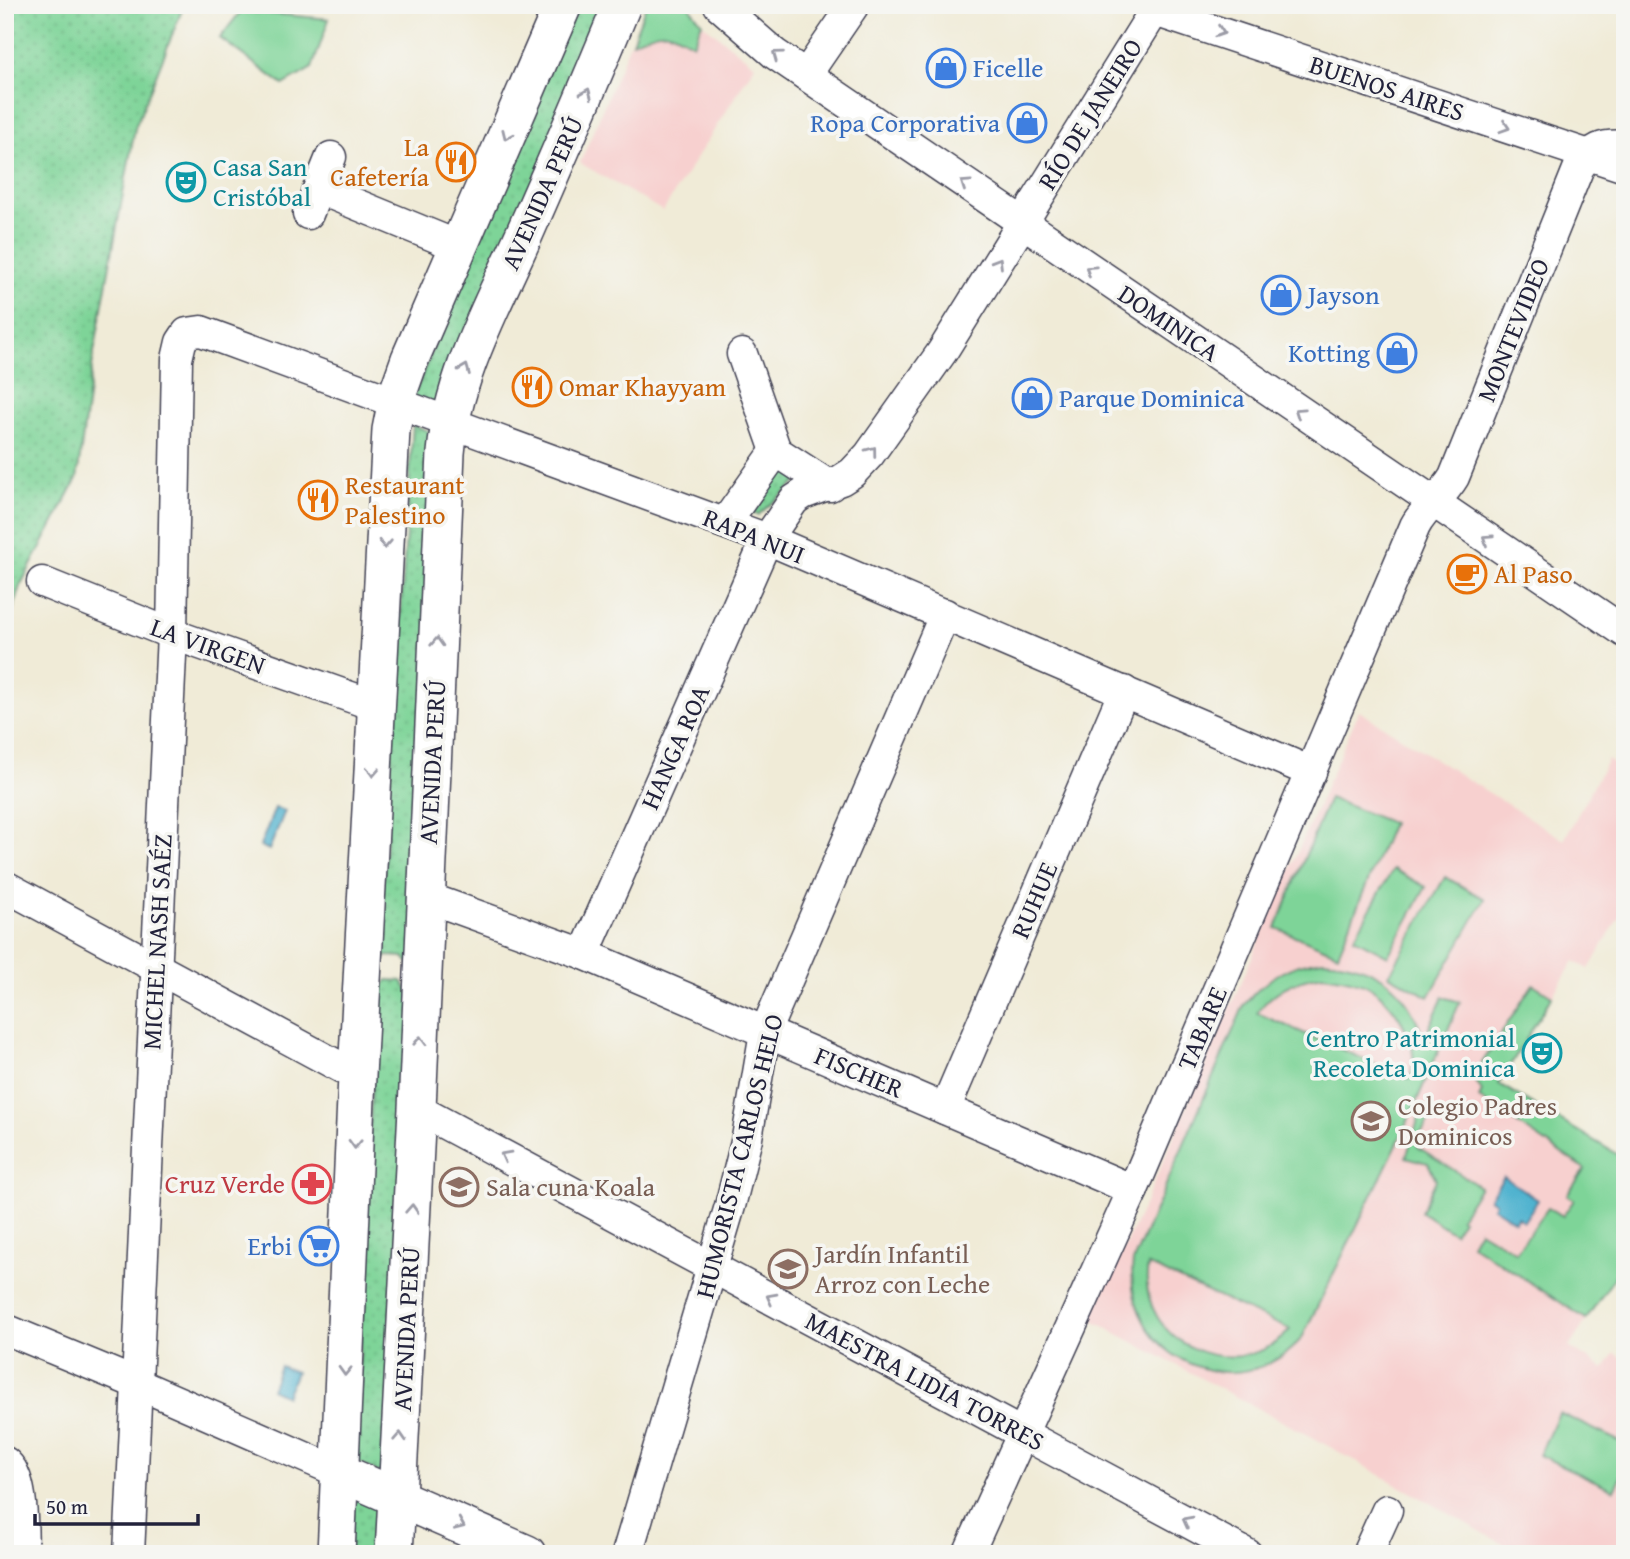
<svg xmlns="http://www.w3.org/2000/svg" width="1630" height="1559" font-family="'Gentium Book Plus',serif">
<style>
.built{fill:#f7d0cf}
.grass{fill:#7ed498;stroke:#507b6a;stroke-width:2;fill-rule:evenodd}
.park{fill:url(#park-dots);stroke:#507b6a;stroke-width:2}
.water{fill:#50b2cf;stroke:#396a85;stroke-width:2}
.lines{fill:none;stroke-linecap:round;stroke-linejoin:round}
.minor-casing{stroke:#414052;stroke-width:33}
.major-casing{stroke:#414052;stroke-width:40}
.minor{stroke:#fff;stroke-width:30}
.major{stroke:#fff;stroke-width:37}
.oneway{stroke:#9c9ca7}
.labels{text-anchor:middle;stroke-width:7;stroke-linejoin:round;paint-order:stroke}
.shop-label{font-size:26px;fill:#366cbe;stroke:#f6f6f2;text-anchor:start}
.street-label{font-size:26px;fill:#22223b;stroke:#f6f6f2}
.food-label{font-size:26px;fill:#c56008;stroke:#f6f6f2;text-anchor:start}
.culture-label{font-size:26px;fill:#0d838f;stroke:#f6f6f2;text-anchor:start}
.education-label{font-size:26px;fill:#785e54;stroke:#f6f6f2;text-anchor:start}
.health-label{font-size:26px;fill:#be3a42;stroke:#f6f6f2;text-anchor:end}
</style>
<defs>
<pattern id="park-dots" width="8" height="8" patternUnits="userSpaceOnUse" patternTransform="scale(1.75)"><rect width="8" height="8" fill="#7ed498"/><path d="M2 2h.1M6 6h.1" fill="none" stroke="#6db684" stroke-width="1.8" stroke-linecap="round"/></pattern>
</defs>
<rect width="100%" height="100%" fill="#f6f6f2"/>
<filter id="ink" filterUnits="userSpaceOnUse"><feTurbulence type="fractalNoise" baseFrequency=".0143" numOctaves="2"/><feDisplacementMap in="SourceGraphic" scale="14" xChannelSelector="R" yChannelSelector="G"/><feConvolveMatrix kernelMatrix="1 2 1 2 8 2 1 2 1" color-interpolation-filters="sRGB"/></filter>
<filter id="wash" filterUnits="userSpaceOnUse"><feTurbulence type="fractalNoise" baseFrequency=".00686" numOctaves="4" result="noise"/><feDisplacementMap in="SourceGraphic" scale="28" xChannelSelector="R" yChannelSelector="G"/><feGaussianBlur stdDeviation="1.57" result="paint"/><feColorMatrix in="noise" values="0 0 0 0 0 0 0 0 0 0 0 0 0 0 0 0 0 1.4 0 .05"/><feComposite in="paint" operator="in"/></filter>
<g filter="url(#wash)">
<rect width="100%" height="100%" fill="#f0ebd7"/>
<g class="built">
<polygon points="646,5 688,5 699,21 755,65 663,211 580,163"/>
<polygon points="1359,711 1564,840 1608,759 1625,771 1625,907 1589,969 1574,961 1499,1083 1625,1159 1625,1262 1569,1347 1604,1369 1615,1353 1625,1360 1625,1554 1521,1554 1332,1448 1090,1319 1145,1203"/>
</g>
<g class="grass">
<path d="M646 5H688L702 23 693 44C663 26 664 29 632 42Z"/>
<polygon points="241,11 329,19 312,68 283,85 220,38"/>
<polygon points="1329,798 1392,823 1338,954 1276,928"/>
<polygon points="1393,869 1426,887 1388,956 1354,938"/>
<polygon points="1445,877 1485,899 1429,997 1389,975"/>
<path d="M1323 960C1378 964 1407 987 1424 1039L1443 997 1460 1002 1403 1132 1302 1338C1238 1411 1121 1358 1133 1261L1244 1005C1265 979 1288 964 1323 960ZM1323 975C1338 977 1352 979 1366 985 1390 997 1416 1036 1413 1063 1413 1069 1411 1074 1410 1079L1257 1013C1273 990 1295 979 1323 975ZM1148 1265 1289 1329 1290 1330C1237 1388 1135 1344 1148 1265Z"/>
<polygon points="1533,984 1552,996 1499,1084 1625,1159 1625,1262 1586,1319 1471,1244 1479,1230 1516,1252 1548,1208 1563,1216 1574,1200 1567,1195 1585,1169 1479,1098 1482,1091 1473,1077"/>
<polygon points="1422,1108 1433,1114 1417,1140 1418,1147 1480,1187 1460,1218 1463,1220 1454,1233 1421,1212 1436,1180 1428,1163 1406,1157"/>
<polygon points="1559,1413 1625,1444 1625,1468 1614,1490 1539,1455"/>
</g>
<g class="park">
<polygon points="5,5 184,5 135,128 94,352 77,479 20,586 5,635"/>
<polygon points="574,5 613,5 445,414 412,400"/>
<polygon points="413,425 443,437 413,968 404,957 387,956 378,964"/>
<polygon points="769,460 803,477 758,515 746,510"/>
<polygon points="388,980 402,981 414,999 387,1477 355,1461 376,995"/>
<polygon points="351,1489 385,1504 382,1554 348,1554"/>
</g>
<g class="water">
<polygon points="275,808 285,811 269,850 260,846"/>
<polygon points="1504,1177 1538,1200 1524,1221 1517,1217 1515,1221 1493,1207 1495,1203 1489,1199"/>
<polygon points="280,1366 296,1372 286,1396 271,1389"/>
</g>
</g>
<g filter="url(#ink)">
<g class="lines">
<defs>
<g id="minor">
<polyline points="719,5 775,54 1625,632"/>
<polyline points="1151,5 1155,11 1625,167"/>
<polyline points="806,75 854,5"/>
<polyline points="319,189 458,246"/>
<polyline points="308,214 331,157"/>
<polyline points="742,354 776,451"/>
<polyline points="776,451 830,486"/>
<polyline points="725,523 776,451"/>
<polyline points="42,582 172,634 376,706"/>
<polyline points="5,886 357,1076"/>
<polyline points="426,897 584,954 1133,1190"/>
<polyline points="584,954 767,539 794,500 803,494 841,480 852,473 869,455 942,352 1158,5"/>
<polyline points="417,1109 1247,1554"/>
<polyline points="945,1109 1124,691"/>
<polyline points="5,1329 138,1384 341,1473"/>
<path d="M5 1462C25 1477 22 1530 23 1554"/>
<polyline points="129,1554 172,634 177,359 181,342 187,333 201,331 767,539 1311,772"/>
<polyline points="627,1554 730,1206 747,1138 765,1032 945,614"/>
<path d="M968 1554 1133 1190 1415 526C1425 507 1443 496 1454 477L1579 167C1593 148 1602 144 1625 146"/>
<polyline points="1367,1554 1387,1510"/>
</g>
<g id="major">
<polyline points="341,1473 527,1554"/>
<polyline points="336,1554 357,1076 391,430 399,390 410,359 563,5"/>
<path d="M394 1554 417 1109 446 453C453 376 492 307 523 237 557 160 590 83 622 5"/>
</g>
</defs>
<use href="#minor" class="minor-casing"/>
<use href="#major" class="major-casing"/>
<use href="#minor" class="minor"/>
<use href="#major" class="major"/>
</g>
<defs><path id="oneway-chevron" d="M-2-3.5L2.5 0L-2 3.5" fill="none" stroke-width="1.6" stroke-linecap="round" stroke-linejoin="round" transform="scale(1.75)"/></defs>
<g class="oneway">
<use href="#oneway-chevron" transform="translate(1220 32) rotate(18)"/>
<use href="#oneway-chevron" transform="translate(777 55) rotate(-144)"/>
<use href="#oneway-chevron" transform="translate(587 93) rotate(-68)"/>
<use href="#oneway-chevron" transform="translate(1505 127) rotate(18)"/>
<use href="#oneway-chevron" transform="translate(507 135) rotate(114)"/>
<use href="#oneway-chevron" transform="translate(965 184) rotate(-146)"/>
<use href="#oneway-chevron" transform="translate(998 262) rotate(-59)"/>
<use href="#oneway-chevron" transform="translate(1090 270) rotate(-146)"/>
<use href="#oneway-chevron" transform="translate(465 369) rotate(-68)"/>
<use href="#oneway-chevron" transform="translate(1299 412) rotate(-146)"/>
<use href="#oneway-chevron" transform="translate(872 451) rotate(-53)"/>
<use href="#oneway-chevron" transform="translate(1487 539) rotate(-146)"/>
<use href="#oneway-chevron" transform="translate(385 544) rotate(93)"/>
<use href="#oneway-chevron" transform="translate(437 642) rotate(-87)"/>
<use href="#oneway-chevron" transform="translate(373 772) rotate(93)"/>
<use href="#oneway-chevron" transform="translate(420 1041) rotate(-88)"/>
<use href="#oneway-chevron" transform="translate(355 1144) rotate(92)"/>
<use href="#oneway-chevron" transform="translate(505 1156) rotate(-152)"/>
<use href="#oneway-chevron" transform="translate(412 1209) rotate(-87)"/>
<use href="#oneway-chevron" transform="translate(771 1298) rotate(-152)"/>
<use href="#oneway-chevron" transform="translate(345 1371) rotate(92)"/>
<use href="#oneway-chevron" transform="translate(400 1437) rotate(-87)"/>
<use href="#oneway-chevron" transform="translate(1187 1521) rotate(-152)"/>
<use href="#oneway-chevron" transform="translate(460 1525) rotate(23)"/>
</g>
</g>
<defs>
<symbol id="shop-ring" viewBox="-11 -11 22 22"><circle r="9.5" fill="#f6f6f2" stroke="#3f7fe0" stroke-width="1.5"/><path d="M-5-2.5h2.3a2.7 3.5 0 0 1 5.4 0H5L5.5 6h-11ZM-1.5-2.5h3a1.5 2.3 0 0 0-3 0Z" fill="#3f7fe0"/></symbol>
<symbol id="restaurant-ring" viewBox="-11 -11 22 22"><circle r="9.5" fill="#f6f6f2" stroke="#e8710a" stroke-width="1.5"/><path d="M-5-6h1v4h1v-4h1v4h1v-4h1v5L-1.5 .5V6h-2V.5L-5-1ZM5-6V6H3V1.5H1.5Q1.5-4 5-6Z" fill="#e8710a"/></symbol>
<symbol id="theatre-ring" viewBox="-11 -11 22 22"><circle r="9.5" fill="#f6f6f2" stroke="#0f9aa8" stroke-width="1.5"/><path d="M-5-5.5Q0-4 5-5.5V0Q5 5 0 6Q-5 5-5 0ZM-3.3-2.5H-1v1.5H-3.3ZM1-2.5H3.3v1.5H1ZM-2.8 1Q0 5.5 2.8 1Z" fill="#0f9aa8"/></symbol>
<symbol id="cafe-ring" viewBox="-11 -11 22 22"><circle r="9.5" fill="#f6f6f2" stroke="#e8710a" stroke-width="1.5"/><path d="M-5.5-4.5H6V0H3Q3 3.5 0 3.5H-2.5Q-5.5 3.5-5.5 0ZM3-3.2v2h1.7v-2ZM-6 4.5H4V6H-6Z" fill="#e8710a"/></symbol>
<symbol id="school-ring" viewBox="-11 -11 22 22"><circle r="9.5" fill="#f6f6f2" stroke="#8d6e63" stroke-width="1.5"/><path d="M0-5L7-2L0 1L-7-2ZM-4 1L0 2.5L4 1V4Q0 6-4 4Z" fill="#8d6e63"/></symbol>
<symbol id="pharmacy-ring" viewBox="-11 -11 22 22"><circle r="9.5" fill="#f6f6f2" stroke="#e0444e" stroke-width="1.5"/><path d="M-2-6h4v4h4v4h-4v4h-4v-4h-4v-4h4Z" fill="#e0444e"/></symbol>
<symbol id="supermarket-ring" viewBox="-11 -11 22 22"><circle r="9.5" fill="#f6f6f2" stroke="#3f7fe0" stroke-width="1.5"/><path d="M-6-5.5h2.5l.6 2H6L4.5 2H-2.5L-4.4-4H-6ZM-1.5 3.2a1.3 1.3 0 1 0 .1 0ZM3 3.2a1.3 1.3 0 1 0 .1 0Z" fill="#3f7fe0"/></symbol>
</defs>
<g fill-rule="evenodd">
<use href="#shop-ring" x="924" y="46" width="44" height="44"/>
<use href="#shop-ring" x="1005" y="101" width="44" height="44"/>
<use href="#restaurant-ring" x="434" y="140" width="44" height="44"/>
<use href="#theatre-ring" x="164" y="160" width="44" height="44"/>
<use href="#shop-ring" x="1259" y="273" width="44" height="44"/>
<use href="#shop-ring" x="1375" y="331" width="44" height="44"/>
<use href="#restaurant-ring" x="510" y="365" width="44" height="44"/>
<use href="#shop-ring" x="1010" y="376" width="44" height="44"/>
<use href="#restaurant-ring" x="296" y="478" width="44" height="44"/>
<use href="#cafe-ring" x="1445" y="552" width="44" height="44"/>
<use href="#theatre-ring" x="1520" y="1031" width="44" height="44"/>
<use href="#school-ring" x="1349" y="1099" width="44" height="44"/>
<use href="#pharmacy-ring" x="290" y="1162" width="44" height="44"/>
<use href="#school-ring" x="437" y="1165" width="44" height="44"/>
<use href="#supermarket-ring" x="297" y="1224" width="44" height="44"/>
<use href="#school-ring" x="766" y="1247" width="44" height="44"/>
</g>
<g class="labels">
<g class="shop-label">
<text x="973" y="77">Ficelle</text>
<text x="1000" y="132" text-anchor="end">Ropa Corporativa</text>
<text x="1308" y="304">Jayson</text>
<text x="1370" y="362" text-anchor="end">Kotting</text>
<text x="1059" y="407">Parque Dominica</text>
<text x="292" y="1255" text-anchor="end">Erbi</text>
</g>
<g class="street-label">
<text transform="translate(1387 88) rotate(18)" y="9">BUENOS AIRES</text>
<text transform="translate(1090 114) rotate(-58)" y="9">RÍO DE JANEIRO</text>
<text transform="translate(542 193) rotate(-66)" y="9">AVENIDA PERÚ</text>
<text transform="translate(1169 323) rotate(34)" y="9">DOMINICA</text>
<text transform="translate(1513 330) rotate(-68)" y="9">MONTEVIDEO</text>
<text transform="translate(754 536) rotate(22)" y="9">RAPA NUI</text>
<text transform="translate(208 646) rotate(20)" y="9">LA VIRGEN</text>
<text transform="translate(675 747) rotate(-66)" y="9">HANGA ROA</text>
<text transform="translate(432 762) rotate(-87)" y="9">AVENIDA PERÚ</text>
<text transform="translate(1034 900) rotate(-67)" y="9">RUHUE</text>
<text transform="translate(157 942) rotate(-87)" y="9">MICHEL NASH SAÉZ</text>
<text transform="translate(1202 1028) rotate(-67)" y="9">TABARE</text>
<text transform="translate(859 1072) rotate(23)" y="9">FISCHER</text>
<text transform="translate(739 1156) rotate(-76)" y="9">HUMORISTA CARLOS HELO</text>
<text transform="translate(406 1329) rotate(-87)" y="9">AVENIDA PERÚ</text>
<text transform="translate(925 1381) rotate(28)" y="9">MAESTRA LIDIA TORRES</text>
</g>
<g class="food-label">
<text x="429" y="156" text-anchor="end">La<tspan x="429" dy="30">Cafetería</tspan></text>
<text x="559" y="396">Omar Khayyam</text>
<text x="345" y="494">Restaurant<tspan x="345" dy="30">Palestino</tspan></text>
<text x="1494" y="583">Al Paso</text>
</g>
<g class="culture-label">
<text x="213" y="176">Casa San<tspan x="213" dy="30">Cristóbal</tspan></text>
<text x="1515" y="1047" text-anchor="end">Centro Patrimonial<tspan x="1515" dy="30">Recoleta Dominica</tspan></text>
</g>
<g class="education-label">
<text x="1398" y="1115">Colegio Padres<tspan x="1398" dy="30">Dominicos</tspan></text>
<text x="486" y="1196">Sala cuna Koala</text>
<text x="815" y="1263">Jardín Infantil<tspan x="815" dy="30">Arroz con Leche</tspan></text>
</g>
<g class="health-label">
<text x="285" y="1193">Cruz Verde</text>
</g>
</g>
<rect width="1630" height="1559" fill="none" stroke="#f6f6f2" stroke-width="28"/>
<path d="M35 1514v10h163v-10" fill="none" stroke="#22223b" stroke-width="3.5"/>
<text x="46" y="1514" font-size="21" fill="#22223b" stroke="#f6f6f2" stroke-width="5" paint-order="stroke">50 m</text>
</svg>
